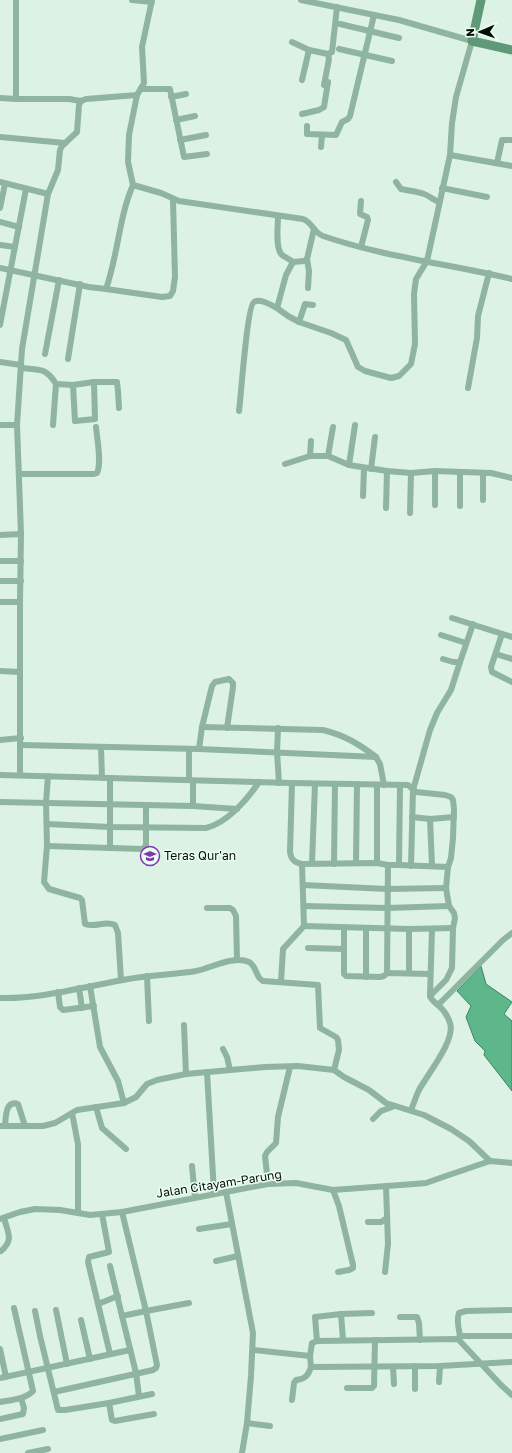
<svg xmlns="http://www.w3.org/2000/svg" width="512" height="1453" font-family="'Golos Text',sans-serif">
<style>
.water{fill:#5db78a;stroke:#438464}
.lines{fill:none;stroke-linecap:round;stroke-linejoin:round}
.street{stroke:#8fb49f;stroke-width:6}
.secondary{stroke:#60987a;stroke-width:9}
.labels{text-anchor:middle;stroke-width:3;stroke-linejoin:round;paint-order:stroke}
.poi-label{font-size:12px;fill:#070e0a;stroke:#ebfef3;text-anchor:start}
.street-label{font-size:12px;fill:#070e0a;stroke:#ebfef3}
</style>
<rect width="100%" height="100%" fill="#dbf2e4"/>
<polygon class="water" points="481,966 486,984 512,1002 504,1014 512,1021 512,1091 484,1055 485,1051 475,1041 466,1017 471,1006 457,991"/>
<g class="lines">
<g class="street">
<polyline points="16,0 16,99 69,99 81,101 86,99 137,95"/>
<polyline points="132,0 152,2"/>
<path d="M152 0 142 47 144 83 137 95 129 135 128 162 133 185 161 193 179 201 303 219C312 222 314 233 323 236 384 257 449 264 512 279"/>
<polyline points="340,24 399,38"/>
<polyline points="292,42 309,50 328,54"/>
<polyline points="339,49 392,61"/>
<polyline points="302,80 309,50"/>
<polyline points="324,85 329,59 328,54 332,52 337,7"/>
<polyline points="141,89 170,89 184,157 207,154"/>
<polyline points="171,97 186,94"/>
<polyline points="0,98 16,99"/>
<polyline points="302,114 319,110 324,107 328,82"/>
<polyline points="176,120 195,116"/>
<polyline points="307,126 307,134 336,135 342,122 348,119 350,116 374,15"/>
<polyline points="0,137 65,143"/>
<polyline points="180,140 206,135"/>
<polyline points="321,147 322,135"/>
<polyline points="450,155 512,166"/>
<polyline points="497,163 502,140 512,140"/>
<polyline points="0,182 48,194"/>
<path d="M396 182 401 189C409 191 417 191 424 194 430 196 433 200 439 202"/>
<polyline points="442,188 487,197"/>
<polyline points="0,208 5,184"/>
<polyline points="0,222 19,227"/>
<polyline points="0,245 15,247"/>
<polyline points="361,247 368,220 367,217 360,214 361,201"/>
<polyline points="293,262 304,261 307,259"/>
<path d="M0 268 89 287 106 289C118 255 119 217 133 185"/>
<polyline points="308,288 309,271 307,259 314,229"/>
<polyline points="106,289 162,297 170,296 173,291 175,277 173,200"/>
<polyline points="277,308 288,316 299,322 331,333 346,340 358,367 365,371 391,378 399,376 411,364 415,344 414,294 416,279 427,261 450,155 452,123 456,97 472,41 399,20 301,0"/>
<polyline points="299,322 305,304 313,305"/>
<polyline points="0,325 26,189"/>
<polyline points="45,354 59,280"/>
<polyline points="68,359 80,284"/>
<polyline points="0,362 21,365"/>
<path d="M21 368C39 370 46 367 56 384L73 385 94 382H117L118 391 119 408"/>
<polyline points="73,385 75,421 95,419 94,382"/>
<polyline points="468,388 477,338 478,316 489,273"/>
<path d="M239 411C241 397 247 306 254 302 260 298 271 305 277 308L286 275 293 262C289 259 285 257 282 255 275 249 278 225 278 216"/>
<polyline points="0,425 17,425 22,349 48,194 58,170 60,150 62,146 77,132 79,105 81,101"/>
<polyline points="17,425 21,534"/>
<polyline points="53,425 56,384"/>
<polyline points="310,456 311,441"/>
<polyline points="328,456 333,427"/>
<polyline points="285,464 310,456 328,456 349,465 387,471 411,473 435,471 491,473 512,478"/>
<polyline points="349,465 355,425"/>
<polyline points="371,469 375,437"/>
<path d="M20 474H94L97 473C102 463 97 439 96 427"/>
<polyline points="363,496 364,468"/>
<polyline points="483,500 483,473"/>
<polyline points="435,505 435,471"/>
<polyline points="460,506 460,472"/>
<polyline points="386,508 387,471"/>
<polyline points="410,513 411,473"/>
<polyline points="0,535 21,534 20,602 20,775"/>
<polyline points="0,561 21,561"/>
<polyline points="0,581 21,581"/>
<polyline points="0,602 20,602"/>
<polyline points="452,618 512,637"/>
<polyline points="502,634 491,667 492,672 512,682"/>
<polyline points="441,635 466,643"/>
<polyline points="496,654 512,659"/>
<polyline points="443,659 453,662 460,662 473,624"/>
<polyline points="0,671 20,672"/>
<path d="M202 727 323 730C344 735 359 744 376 757"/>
<polyline points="278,728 277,752 279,783"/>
<polyline points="0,740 21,738"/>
<polyline points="21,745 199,749 376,757 380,764 384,785"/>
<polyline points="101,747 102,778"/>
<polyline points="199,749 202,727 212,686 215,682 229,679 233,683 233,687 227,728"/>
<path d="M0 775 292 783 408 785 416 792 445 795 451 797 453 800 454 809 453 838 451 858 448 867 446 888 449 906 454 913 455 918 453 928 452 968 446 980 430 996C432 1001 434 1002 438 1005 443 1009 448 1017 450 1023 456 1040 427 1075 419 1090 416 1096 414 1103 411 1110"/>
<path d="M48 776 46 803 47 846 44 882 49 889 80 898 82 900 85 924C96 928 105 920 115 925L118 933 121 980"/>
<polyline points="110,778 110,848"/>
<polyline points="189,780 189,750"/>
<polyline points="193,781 193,806"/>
<path d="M292 783 290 852C291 860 295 863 302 864L377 863 388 865H399L400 785"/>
<polyline points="0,802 193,806 237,809"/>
<polyline points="412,817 430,819 454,817"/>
<polyline points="430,819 432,866"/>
<path d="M47 824 110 827 206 828C227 823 247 800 259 782"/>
<polyline points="47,846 143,849 146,845 146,805"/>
<polyline points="312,863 315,784"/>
<polyline points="356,863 357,785"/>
<polyline points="377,863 377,785"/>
<polyline points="334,864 335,784"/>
<polyline points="399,865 448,867"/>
<polyline points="411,866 413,790 430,730 437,713 451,690 460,662"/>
<polyline points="303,885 387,889 446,888"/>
<polyline points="304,906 387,908 449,906"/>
<polyline points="207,908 230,908 233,910 236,916 237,960"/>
<polyline points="304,926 409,929 453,928"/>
<polyline points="344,928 344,974 346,976 380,977 384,976 387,973 430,974"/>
<polyline points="308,948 344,949"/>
<polyline points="387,973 388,865"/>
<polyline points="409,973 409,929"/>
<polyline points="147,976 149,1021"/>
<polyline points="366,977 366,928"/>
<polyline points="281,982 283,949 304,926 302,864"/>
<polyline points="90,986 100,1047 118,1081 124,1103"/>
<polyline points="79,988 82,1008"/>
<polyline points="58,992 60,1007 63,1010 94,1006"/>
<polyline points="430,996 432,929"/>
<path d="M0 998C41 999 83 987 123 980 147 975 172 975 196 971 211 968 234 955 249 962 257 966 255 977 263 981L318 985 320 1028 336 1037 338 1040 339 1050 334 1070"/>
<polyline points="438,1005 503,940 512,933"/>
<polyline points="184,1025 186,1074"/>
<polyline points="223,1049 227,1057 230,1070"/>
<polyline points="207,1072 214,1193"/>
<polyline points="96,1107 102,1128 126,1149"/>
<polyline points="72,1113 78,1144 78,1213"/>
<polyline points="373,1119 381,1111 395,1106"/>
<polyline points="0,1126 43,1126 55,1123 77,1110 124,1103 136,1097 147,1084 157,1080 186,1074 265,1067 298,1066 334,1070 344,1077 369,1090 386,1103 424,1115 451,1129 469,1141 490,1161"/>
<path d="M5 1126C6 1117 5 1100 18 1104L25 1126"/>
<polyline points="192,1166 195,1197"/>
<polyline points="268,1184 265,1156 267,1152 276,1143 278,1117 290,1067"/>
<polyline points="333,1190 339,1206 353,1265 353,1268 349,1270 338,1272"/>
<polyline points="226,1192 253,1333 251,1376 247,1423 242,1453"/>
<polyline points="122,1212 146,1311 122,1316 136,1373 139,1396"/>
<polyline points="0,1219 20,1212 35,1209 60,1210 90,1215 122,1212 268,1184 296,1183 333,1190 414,1184 426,1183 443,1177 490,1161 512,1163"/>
<polyline points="368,1222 381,1222 387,1218"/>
<polyline points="199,1229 232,1224"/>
<path d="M1 1251C14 1240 8 1233 4 1218"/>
<polyline points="216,1261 238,1256"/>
<polyline points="110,1266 122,1316"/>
<polyline points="385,1272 388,1244 386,1186"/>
<polyline points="98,1304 88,1262 89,1257 109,1252 102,1214"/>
<polyline points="56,1310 67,1364"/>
<polyline points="35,1311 40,1336 58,1410 65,1410 109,1403 112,1420 115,1421 154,1414"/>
<polyline points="341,1314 372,1313"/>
<polyline points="400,1317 417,1317 419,1323 420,1340"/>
<polyline points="81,1320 90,1359"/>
<path d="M460 1336C459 1329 456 1320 459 1313L466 1311 512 1310"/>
<polyline points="458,1339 460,1336 512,1336"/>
<polyline points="317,1341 315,1317 341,1314 343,1340"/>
<polyline points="0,1349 6,1377"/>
<polyline points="253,1350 310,1356 312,1343 317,1341 458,1339 501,1385 512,1395"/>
<polyline points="110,1354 98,1304 118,1296"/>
<polyline points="310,1356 311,1367 440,1366 512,1362"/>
<polyline points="393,1367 394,1384"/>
<polyline points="0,1378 130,1350"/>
<polyline points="439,1382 440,1366"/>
<polyline points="347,1388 372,1388 374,1386 375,1340"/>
<polyline points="415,1389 415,1366"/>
<polyline points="54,1392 153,1370 156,1368 157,1365 146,1311 189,1303"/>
<path d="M292 1400 294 1383 296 1380C305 1379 308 1376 311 1367"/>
<path d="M0 1402C10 1400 26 1399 33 1391L14 1308"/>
<polyline points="109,1403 152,1394"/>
<polyline points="0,1419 23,1414 24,1408 21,1398"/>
<polyline points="247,1423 270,1426"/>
<polyline points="0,1439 43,1430"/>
<polyline points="28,1453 48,1449"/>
</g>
<polyline class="secondary" points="481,0 472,41 512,50"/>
</g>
<defs>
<symbol id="school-ring" viewBox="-11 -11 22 22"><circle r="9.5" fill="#ebfef3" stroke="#8039ac" stroke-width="1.5"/><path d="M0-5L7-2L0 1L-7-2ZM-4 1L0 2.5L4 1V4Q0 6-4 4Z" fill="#8039ac"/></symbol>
</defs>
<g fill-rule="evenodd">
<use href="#school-ring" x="139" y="845" width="22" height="22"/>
</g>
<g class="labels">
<g class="poi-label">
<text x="164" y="860">Teras Qur'an</text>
</g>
<g class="street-label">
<text transform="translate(219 1184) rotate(-9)" y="4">Jalan Citayam-Parung</text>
</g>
</g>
<g transform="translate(480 32) rotate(268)" stroke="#ebfef3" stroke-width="3" paint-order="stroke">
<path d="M0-3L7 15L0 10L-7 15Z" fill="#070e0a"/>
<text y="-6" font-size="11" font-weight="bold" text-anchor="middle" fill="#070e0a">N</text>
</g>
</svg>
